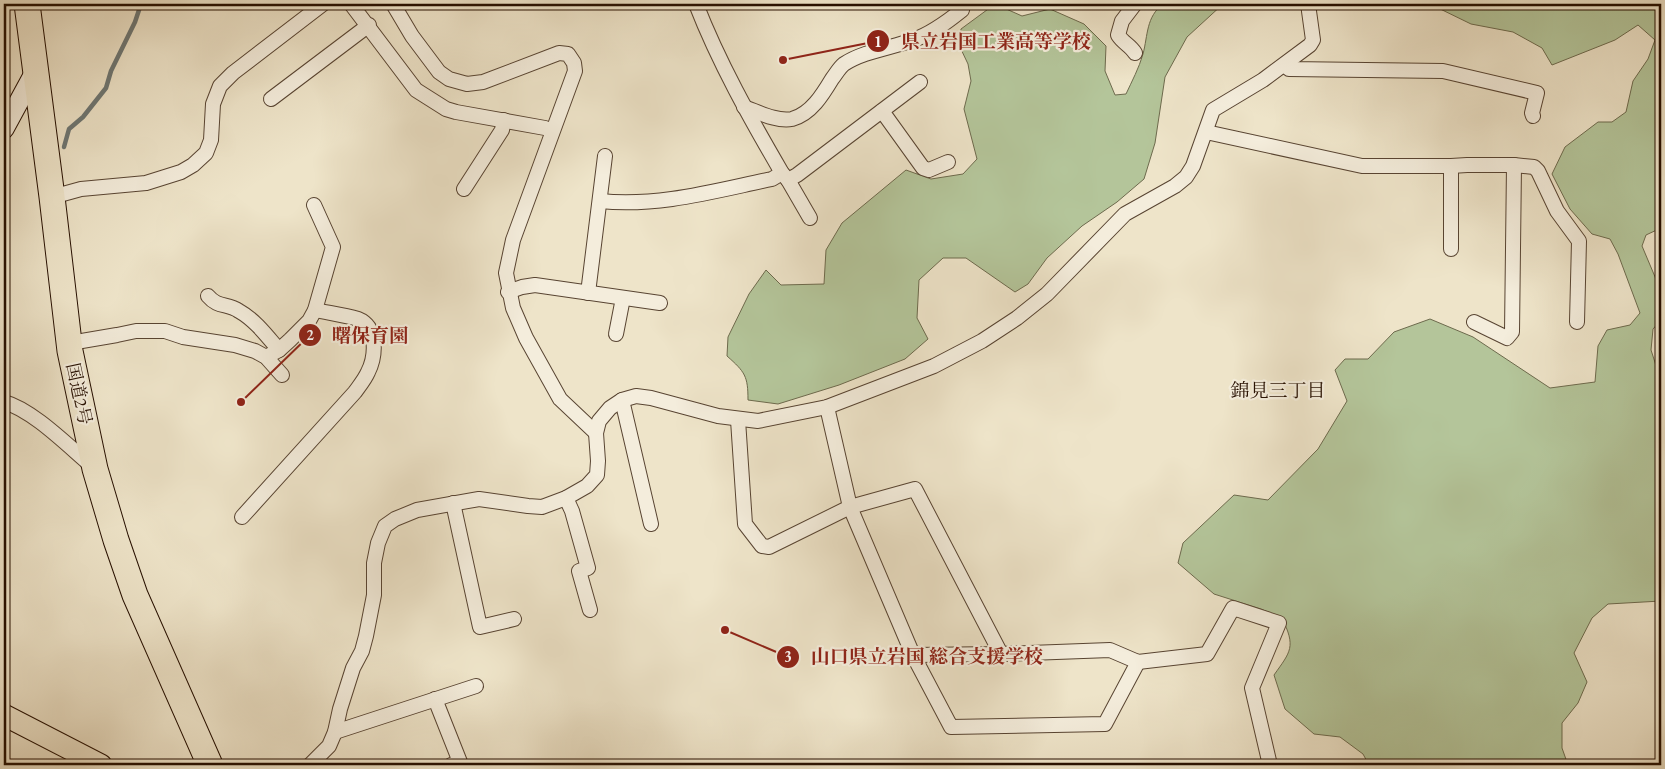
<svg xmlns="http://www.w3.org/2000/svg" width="1665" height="769" font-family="'EB Garamond','Noto Serif JP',serif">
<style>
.green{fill:#b4c59a;stroke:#6d6a4d}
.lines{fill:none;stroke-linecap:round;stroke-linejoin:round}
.stream{stroke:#6e7774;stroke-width:4.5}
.street-casing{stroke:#584432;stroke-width:16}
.secondary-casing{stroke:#260f00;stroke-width:21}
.primary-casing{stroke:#260f00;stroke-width:23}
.highway-casing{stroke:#260f00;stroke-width:27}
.street{stroke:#f4eddc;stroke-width:14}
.secondary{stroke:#f4eddc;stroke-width:19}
.primary{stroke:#eee4c9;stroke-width:21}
.highway{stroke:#eee4c9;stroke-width:25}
.labels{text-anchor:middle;stroke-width:4.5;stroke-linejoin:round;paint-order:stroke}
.street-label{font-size:18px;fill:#260f00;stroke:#f4eddc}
.neighbourhood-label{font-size:19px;fill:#260f00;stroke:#f4eddc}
.leader{fill:none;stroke:#8f2418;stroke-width:2}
.callout-dot{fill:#8f2418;stroke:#f4eddc;stroke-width:2}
.mark-label{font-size:15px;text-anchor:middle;font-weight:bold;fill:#fff}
.callout-label{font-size:19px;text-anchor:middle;font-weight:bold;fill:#8f2418;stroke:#f4eddc;stroke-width:4.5;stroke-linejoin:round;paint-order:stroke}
</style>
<rect width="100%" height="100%" fill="#eee4c9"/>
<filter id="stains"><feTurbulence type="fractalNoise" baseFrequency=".004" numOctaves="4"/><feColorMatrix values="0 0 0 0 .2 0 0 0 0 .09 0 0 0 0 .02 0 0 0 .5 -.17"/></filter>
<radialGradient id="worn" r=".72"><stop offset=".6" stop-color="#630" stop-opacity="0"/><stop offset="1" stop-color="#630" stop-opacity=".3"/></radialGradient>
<g class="green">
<path d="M995 4 1022 16 1050 9 1084 24 1106 46 1105 71 1115 95 1126 94C1132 81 1139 68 1143 54 1148 35 1146 17 1163 4H1223L1187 37 1165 77 1155 143 1144 179 1117 202 1082 226 1047 258 1028 284 1015 292 966 258H943L919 280 917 318 928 339 905 359 839 385 778 404 748 400C748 376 745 372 727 356L728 337 749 294 766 270 781 285 824 284 826 250 842 223 906 170 931 179 963 174 977 159 964 109 971 81 968 64 959 45 961 29Z"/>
<path d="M1430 4H1661V228L1646 235 1642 246 1661 291V320L1653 329 1651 350 1661 381V601L1608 604 1592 618 1574 653 1587 682 1578 703 1562 723V748L1568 765H1369L1363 754 1340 737 1314 734 1285 709 1274 675C1291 651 1296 647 1282 618L1261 609 1214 594 1178 563 1183 543 1234 495 1268 500 1318 449 1347 401 1335 370 1345 359H1368L1394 332 1430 319 1473 337 1550 388 1595 382 1598 346 1607 330 1630 325 1640 313 1618 254 1610 239 1592 234 1570 209 1552 174 1565 147 1598 122H1612L1626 112 1633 81 1648 59 1655 40 1638 25 1615 40 1552 65 1542 48 1513 32 1471 24Z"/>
</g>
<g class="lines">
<polyline class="stream" points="64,147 69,129 83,117 106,88 111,71 135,22 141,4"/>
<defs>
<g id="street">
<polyline points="351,4 416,90 446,109 456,112 545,128 552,131"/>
<polyline points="393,4 412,36 439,72 449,79 467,84 483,82 559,53 568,54 574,63 575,71 513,240 506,273 513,308 526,338 560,399 596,433"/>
<path d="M696 4C719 63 750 118 782 173L788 180 797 175 920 82"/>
<path d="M1135 4 1122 21 1118 35C1123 43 1130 45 1135 53"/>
<polyline points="1285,65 1289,69 1443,71 1537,93 1532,113 1533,116"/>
<polyline points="271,99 369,25"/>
<path d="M744 107C758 112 777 122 792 119 811 114 823 94 832 79 836 74 839 68 844 64 864 51 891 48 913 40 931 34 947 22 962 10L963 4"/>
<polyline points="882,111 923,168 929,170 948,162"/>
<polyline points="1206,132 1362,166 1451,166 1467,165 1514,165 1534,167 1538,171 1557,211 1579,241 1577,322"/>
<polyline points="788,180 810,218"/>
<polyline points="464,189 502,130 504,120"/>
<polyline points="52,197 81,189 146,183 181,172 193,165 206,153 211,140 213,104 220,86 233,73 323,4"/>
<path d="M600 201C659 207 714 191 772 179L782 173"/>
<polyline points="1451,249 1451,166"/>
<polyline points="508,292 522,287 535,285 660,303"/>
<polyline points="588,293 605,156"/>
<path d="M208 296C218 308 227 303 239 311 255 320 267 336 279 350"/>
<polyline points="1474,322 1507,338 1512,332 1514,165"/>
<polyline points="616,334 623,298"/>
<polyline points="70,343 117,335 136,331 165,331 183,337 235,345 255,351 266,357 282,375"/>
<polyline points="266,357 279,350 290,340 309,321 315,310 333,247 314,205"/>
<polyline points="622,400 651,524"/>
<path d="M4 402C33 410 69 447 93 467"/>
<polyline points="827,407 850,507 913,655 951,727 1105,724 1138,662"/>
<polyline points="738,420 745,524 762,546 769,547 850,507 915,489 1001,654"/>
<polyline points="566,498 572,511 588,568 579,571 590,610"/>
<polyline points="453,503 480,627 514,619"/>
<path d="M242 517 355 392C360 385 365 379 368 372 376 356 378 327 358 319 344 315 329 313 315 310"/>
<polyline points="913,655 1001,654 1110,650 1138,662 1207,654 1233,608 1279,623 1252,688 1270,765"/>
<polyline points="435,699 460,762 451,765"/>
<polyline points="335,732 476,686"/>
<polyline points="310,765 329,746 335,732 340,709 353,668 362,651 366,636 374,595 374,563 378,543 385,526 395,519 417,510 479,499 528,506 542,507 566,498 587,486 597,475 598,461 596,433 599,421 610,408 622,400 636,396 651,398 718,416 758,421 827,407 934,366 982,341 1017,318 1047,294 1125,214 1175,186 1186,177 1193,166 1213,110 1263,80 1310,45 1313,40 1308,4"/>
</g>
<polyline id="secondary" points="4,129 36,70"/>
<polyline id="primary" points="4,715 101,765"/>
<polyline id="highway" points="27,4 52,197 70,351 95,469 116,540 135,595 210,765"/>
</defs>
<use href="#street" class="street-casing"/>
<use href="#secondary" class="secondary-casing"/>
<use href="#primary" class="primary-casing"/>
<use href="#highway" class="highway-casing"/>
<use href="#street" class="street"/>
<use href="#secondary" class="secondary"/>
<use href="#primary" class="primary"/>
<use href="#highway" class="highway"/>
</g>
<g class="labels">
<g class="street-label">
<text transform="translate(79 394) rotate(78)" y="6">国道2号</text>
</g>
<g class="neighbourhood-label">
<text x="1278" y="397">錦見三丁目</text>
</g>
</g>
<path class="leader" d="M783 60L878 41M241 402L310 335M725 630L788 657"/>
<g class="callout-dot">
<circle cx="783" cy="60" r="5"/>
<circle cx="241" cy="402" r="5"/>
<circle cx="725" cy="630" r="5"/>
<circle cx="878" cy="41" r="12"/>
<circle cx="310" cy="335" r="12"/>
<circle cx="788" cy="657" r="12"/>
</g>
<g class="mark-label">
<text x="878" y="47">1</text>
<text x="310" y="340">2</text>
<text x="788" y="662">3</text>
</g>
<g class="callout-label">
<text x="996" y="48">県立岩国工業高等学校</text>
<text x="370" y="342">曙保育園</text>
<text x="927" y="663">山口県立岩国 総合支援学校</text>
</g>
<rect width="1665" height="769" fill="none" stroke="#eee4c9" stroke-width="20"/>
<rect x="5" y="5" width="1655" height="759" fill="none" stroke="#260f00" stroke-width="2.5"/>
<rect x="10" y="10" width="1645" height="749" fill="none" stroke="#260f00"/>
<rect width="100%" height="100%" filter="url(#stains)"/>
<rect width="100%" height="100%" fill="url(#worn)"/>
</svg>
